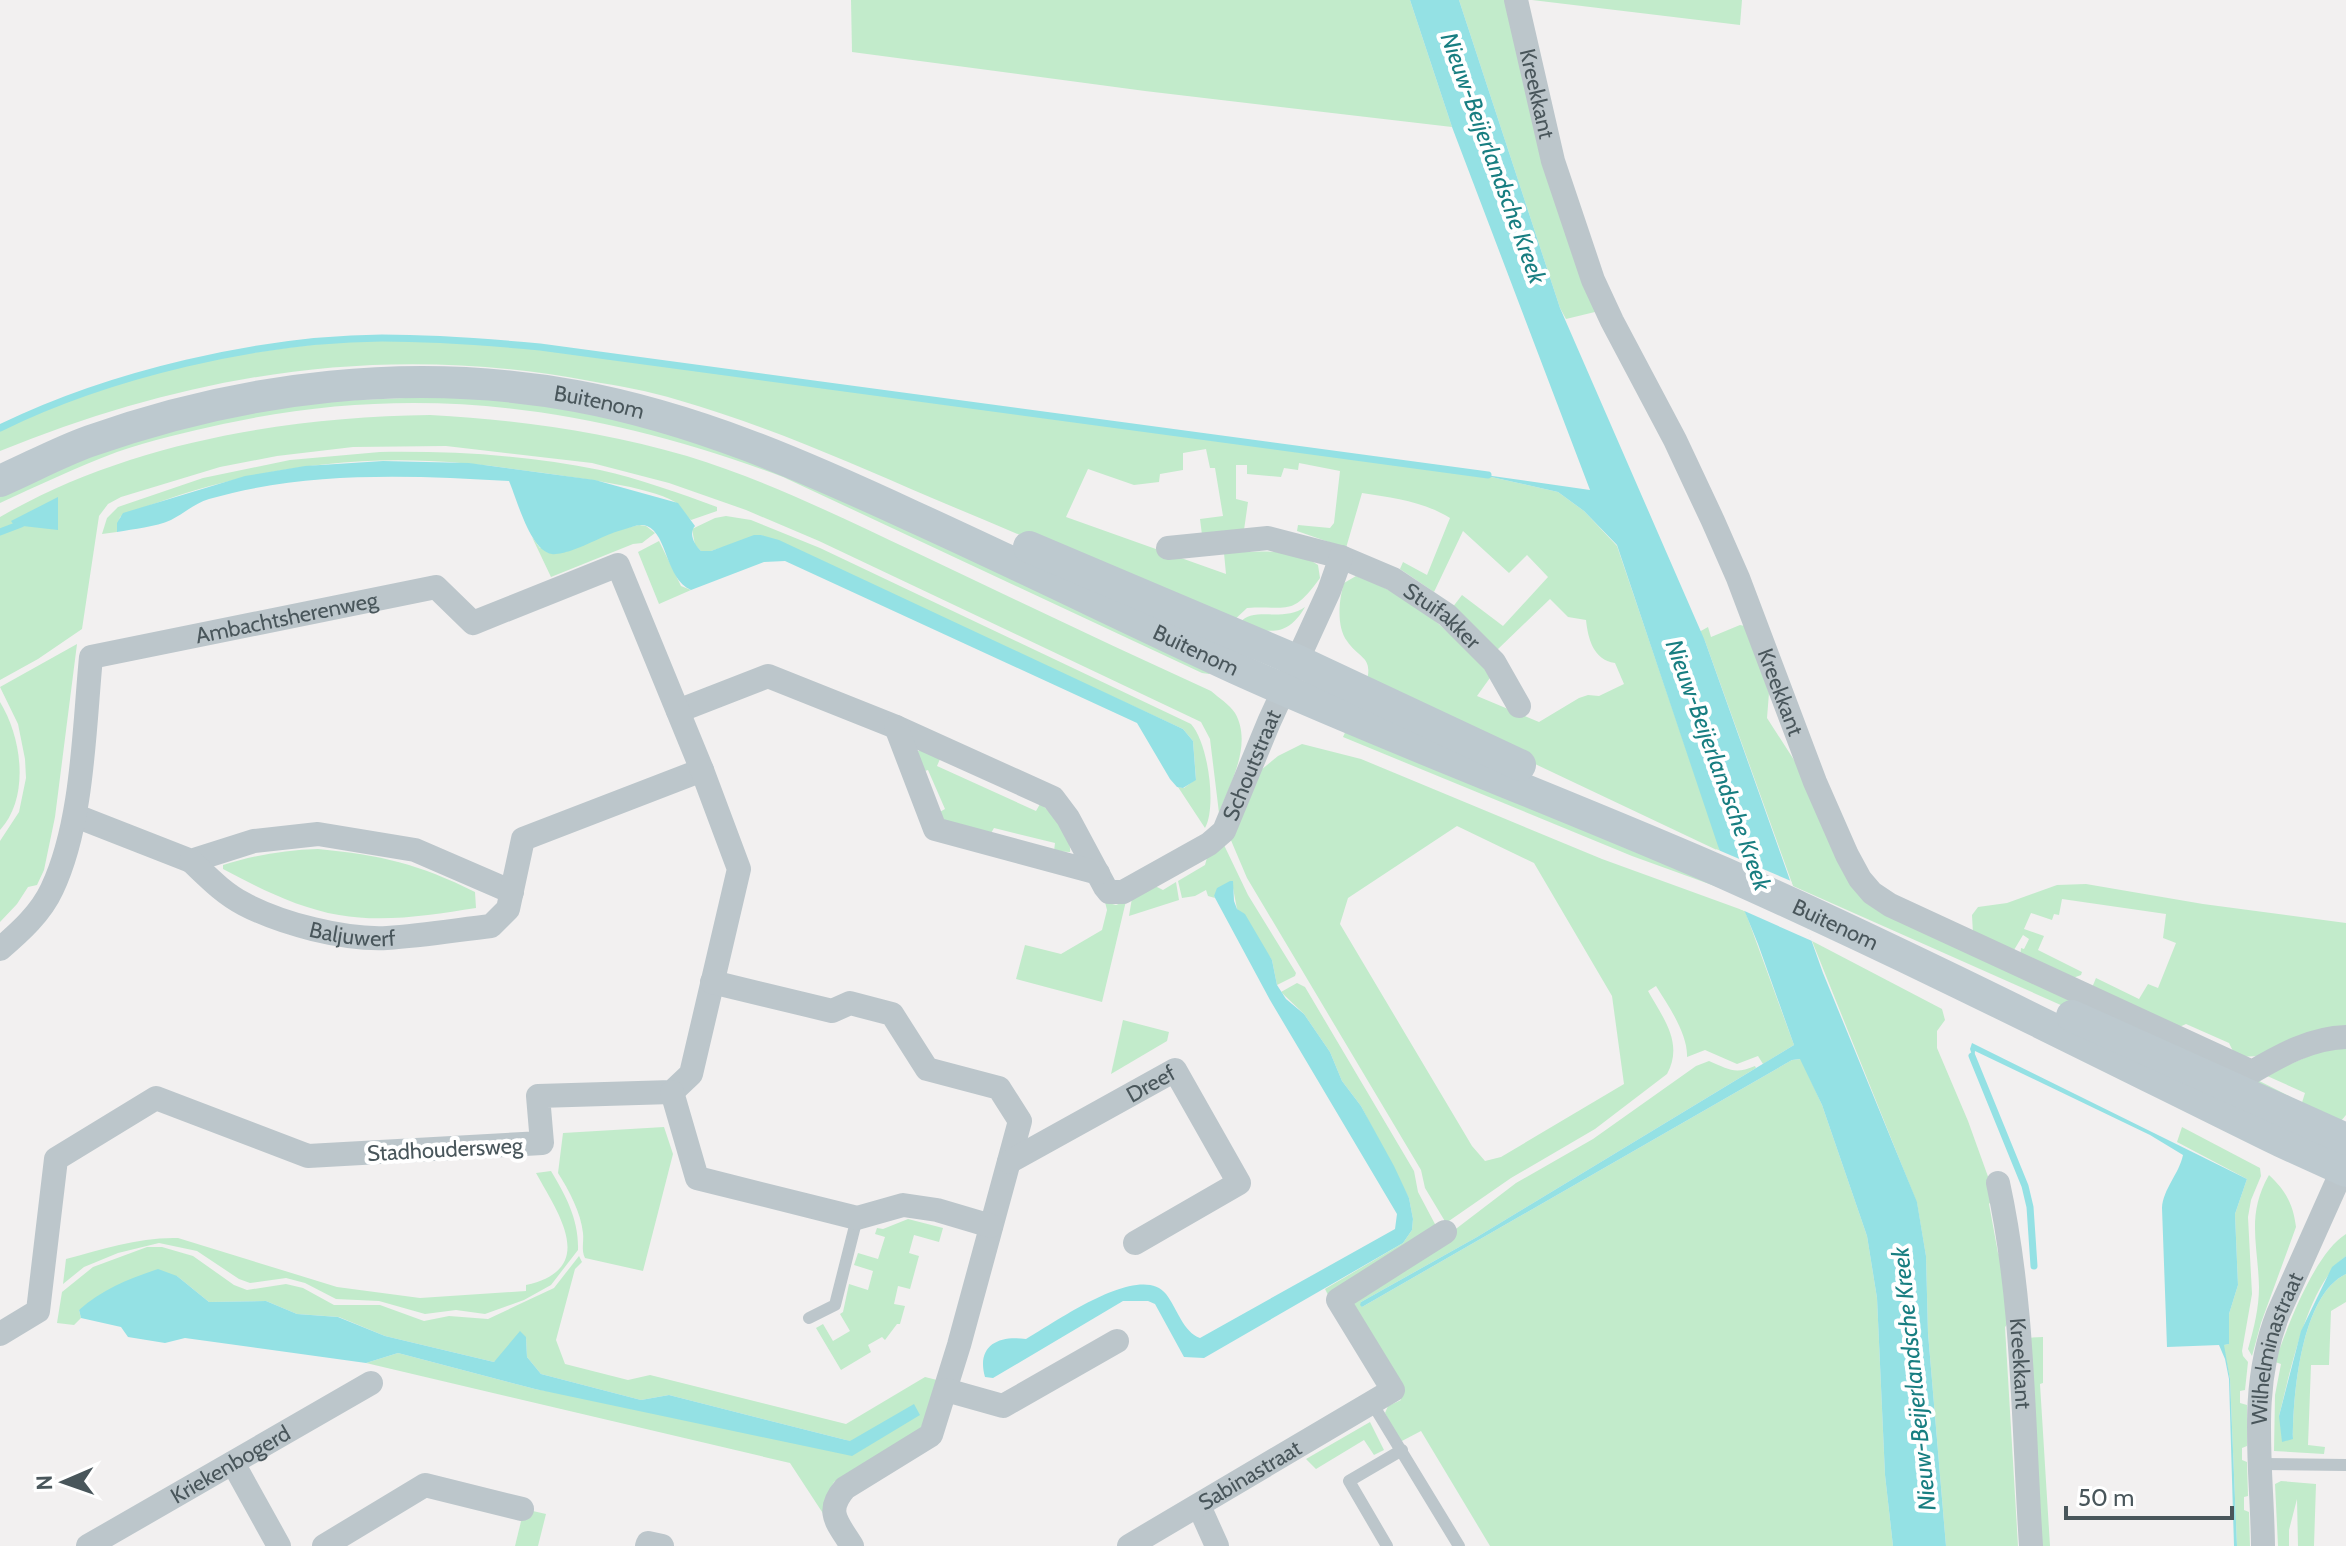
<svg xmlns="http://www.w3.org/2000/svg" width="2346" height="1546" font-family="Cabin,sans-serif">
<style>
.green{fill:#c2ebcb;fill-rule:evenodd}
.water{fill:#94e1e4}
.pier{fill:#f2f0f0}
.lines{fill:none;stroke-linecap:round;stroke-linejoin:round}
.stream{stroke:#94e1e4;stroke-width:7}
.service{stroke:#bcc6cb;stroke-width:12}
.minor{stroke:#bcc6cb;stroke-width:24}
.secondary{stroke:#bdc9cf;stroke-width:32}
.labels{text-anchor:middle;stroke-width:8;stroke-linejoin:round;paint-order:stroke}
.street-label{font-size:22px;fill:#49565b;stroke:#fff}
.water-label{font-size:24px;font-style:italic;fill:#187e81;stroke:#fff}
</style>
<rect width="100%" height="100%" fill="#f2f0f0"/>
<g class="green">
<polygon points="851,0 1410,0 1452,127 1145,91 852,52"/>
<polygon points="1459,0 1506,0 1599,311 1566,319 1560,308"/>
<polygon points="1532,0 1742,0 1740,25"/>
<path d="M379 338 460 340 540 347 1380 459 1478 474 1558 492 1584 511 1617 546 1721 852 1366 684C1374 656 1360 660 1347 641 1336 626 1339 599 1344 583L1356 576C1416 597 1448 631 1492 675L1477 696 1539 722 1579 698 1588 695 1599 696 1624 684 1615 663C1593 660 1588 638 1586 620L1568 617 1550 599 1497 650 1452 608 1462 595 1503 626 1548 577 1527 555 1509 573 1463 531 1434 592 1400 569 1403 562 1427 575 1450 518C1422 501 1394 498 1362 493L1346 548 1297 531 1298 525 1330 528 1334 523 1340 471 1299 463 1298 470 1284 468 1281 477 1247 474V465H1236V499L1248 502 1244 530 1202 535 1200 519 1223 516 1215 468H1210L1206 449 1183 453V470L1160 474 1159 482 1134 485 1088 469 1066 517 1226 574 1224 553C1254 552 1293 547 1318 565L1320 578C1291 618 1288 605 1247 608L1230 624C1131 582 1032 540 932 498 849 462 765 425 678 400 649 391 619 386 590 381 383 342 193 373 0 451V428C122 368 245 350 379 338Z"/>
<path d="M502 394 728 445 1212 671 1209 674 1202 673 783 477C595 407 421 381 223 424 188 432 151 440 117 452 77 467 39 485 0 503V489L65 459 260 404Z"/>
<path d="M430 415C520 420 600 431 687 456 766 480 840 517 915 552 1014 599 1112 646 1211 691 1219 698 1229 704 1235 713 1253 744 1230 784 1219 813L1210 739 1201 722 819 541 746 510 669 483 592 463 446 446 353 447 277 456 220 467 121 497 108 504 99 516 82 629 38 659 0 680V517C127 443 285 417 430 415Z"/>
<path d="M380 452C453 451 528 455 600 470 640 479 679 493 717 507V511L691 520C684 515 681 505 675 502 648 486 577 478 544 473 506 468 468 462 429 461 323 456 217 477 120 517L117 532 102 534 107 518 118 507 203 478 290 460Z"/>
<path d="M726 516 751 520 820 548 1191 724C1208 742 1217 807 1205 828L1178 787 1184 788 1196 779 1193 741 1183 729 761 535 711 551H701L695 545 692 529 715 518Z"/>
<polygon points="639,525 646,526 655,533 642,543 633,544 551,577 532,537 540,548"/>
<polygon points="659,541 681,586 691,590 659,604 638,552"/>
<path d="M1305 607C1287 638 1268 633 1239 624 1252 605 1283 623 1305 607Z"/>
<polygon points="1740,625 1745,626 1769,693 1767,718 1796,763 1845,871 2291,1097 2207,1070 1793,886 1705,641 1699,632 1708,627 1711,637"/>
<polygon points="77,644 55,817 44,870 37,885 28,887 17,904 0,922 0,841 19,812 26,778 25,759 18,724 0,687"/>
<path d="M0 702C22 738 30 797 0 830Z"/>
<polygon points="1348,726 1723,889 1632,856 1343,737"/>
<path d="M1302 744 1361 759 1602 859 1745 911 1794 1045 1763 1064 1758 1056 1737 1064 1705 1050 1687 1057C1688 1034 1668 1005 1656 986L1648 991C1663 1018 1684 1043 1667 1074L1595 1129 1511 1178 1446 1223 1425 1188 1421 1170 1247 878 1230 838 1261 770 1278 756ZM1457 826 1534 863 1612 996 1624 1084 1501 1157 1485 1161 1472 1146 1340 924 1348 898Z"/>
<path d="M921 750 940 759 937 766 1036 811 1040 804C1054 813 1072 836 1070 852L1054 851 1055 843 994 828 990 835 944 822 938 813 945 809 928 770 921 772 918 751Z"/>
<polygon points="1224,845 1248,895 1296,973 1295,976 1277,985 1272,960 1237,909 1233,888 1214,896 1215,898 1208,896 1206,890 1195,896 1182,898 1178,881 1205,865 1208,854"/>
<path d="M318 849C381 855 419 864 475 892L476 908C431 915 384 923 339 915 298 908 259 888 223 869V865C255 855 285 850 318 849Z"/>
<polygon points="1176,882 1179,900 1129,916 1132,898 1155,886 1163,890"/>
<polygon points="2086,884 2203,904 2346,923 2346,1027 2261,1056 2236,1057 2229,1043 2186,1024 2175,1029 2091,990 2096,978 2139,999 2148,984 2158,988 2176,943 2163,938 2166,914 2062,899 2059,915 2054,914 2052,920 2031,913 2024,929 2044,936 2038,950 2082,972 2081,975 2065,981 2020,959 2021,948 2024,949 2029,939 2023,935 2011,955 1973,934 1972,915 1978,907 2007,903 2057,885"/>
<polygon points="1126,901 1102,1002 1016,979 1025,945 1061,954 1102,930 1107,910 1105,902 1116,905"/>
<polygon points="1812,941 1942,1009 1945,1020 1937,1031 1937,1048 1968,1121 1995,1196 1989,1204 1998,1253 2006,1262 2011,1320 2005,1327 2018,1546 1946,1546 1928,1333 1926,1256 1917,1203"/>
<polygon points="1297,983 1305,987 1414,1171 1418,1192 1436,1226 1329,1297 1325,1289 1403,1243 1412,1230 1413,1219 1409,1198 1361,1106 1342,1081 1330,1052 1304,1014 1281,992"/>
<polygon points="1123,1020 1169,1032 1167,1041 1111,1074"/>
<polygon points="2346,1048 2346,1115 2341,1121 2300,1109 2305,1093 2265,1075 2318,1052"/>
<path d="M1801 1059 1822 1105 1867 1236 1877 1298 1885 1475 1893 1546H1490L1421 1431 1400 1442 1385 1413 1388 1406 1401 1400 1351 1302 1444 1238 1516 1183 1593 1139 1696 1066 1709 1061C1729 1069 1734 1075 1755 1066L1756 1068 1477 1237 1361 1302 1362 1307 1792 1060Z"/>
<path d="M664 1127 673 1154 643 1271 585 1258C581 1250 584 1242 583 1233 581 1213 569 1190 558 1173L563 1133Z"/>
<polygon points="2182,1127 2260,1168 2261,1176 2251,1200 2248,1217 2252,1294 2242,1351 2243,1356 2248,1362 2245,1390 2240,1391 2240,1403 2247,1405 2247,1446 2242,1448 2242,1460 2247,1462 2248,1496 2244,1497 2244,1510 2249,1512 2250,1546 2237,1546 2230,1379 2223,1345 2229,1344 2229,1314 2238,1285 2235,1214 2247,1179 2177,1142"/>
<path d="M551 1171C566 1196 579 1220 578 1250L551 1285 524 1300 485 1314 456 1310 425 1314 379 1301 336 1299 305 1283 286 1278 250 1283 239 1279 197 1251 159 1243 118 1253 84 1267 63 1284 66 1259C103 1249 139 1237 178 1238L337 1287 420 1298 526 1291V1285C599 1269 558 1213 536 1173Z"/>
<path d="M2269 1175C2286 1191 2293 1204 2296 1227L2261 1323 2252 1356 2248 1349C2254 1328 2259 1308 2259 1287 2258 1244 2246 1215 2269 1175Z"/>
<polygon points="908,1219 943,1228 939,1242 914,1235 909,1253 919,1256 910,1289 898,1286 894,1304 905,1306 900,1324 897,1324 885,1340 882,1337 868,1345 871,1352 841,1370 816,1328 823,1324 833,1341 850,1331 840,1314 843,1312 849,1284 868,1290 873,1271 854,1265 858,1253 878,1259 885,1237 875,1234 877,1228 883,1229"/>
<path d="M2346 1234V1256C2307 1286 2291 1369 2279 1416L2293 1439C2293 1395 2301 1295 2346 1274V1302L2331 1311 2329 1365H2311L2308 1445 2325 1447 2324 1454 2274 1451 2275 1395 2281 1364 2275 1362C2287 1327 2315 1253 2346 1234Z"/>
<polygon points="147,1247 162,1247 193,1256 234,1285 247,1290 286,1284 303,1288 334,1305 380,1305 424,1321 449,1316 488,1319 554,1288 579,1256 582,1262 575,1269 556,1340 565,1364 628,1380 650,1375 846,1424 925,1377 941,1381 920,1430 834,1482 826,1498 826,1518 790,1463 366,1363 398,1353 535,1389 850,1441 669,1395 641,1400 541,1374 527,1357 526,1337 494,1362 385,1336 339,1317 297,1314 266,1301 209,1302 177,1276 79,1310 81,1318 74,1325 57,1323 62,1292 93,1267"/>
<polygon points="2043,1337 2043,1383 2040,1384 2050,1546 2038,1546 2025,1338"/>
<polygon points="1370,1422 1384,1450 1374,1455 1364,1440 1316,1469 1306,1459"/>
<polygon points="2281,1481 2316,1484 2314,1546 2298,1546 2297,1499 2289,1530 2289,1546 2278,1546 2275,1484"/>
<polygon points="524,1509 546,1514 538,1546 515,1546"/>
</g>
<g class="water">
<polygon points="1410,0 1459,0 1560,308 1705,641 1823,973 1917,1202 1926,1256 1928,1333 1946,1546 1893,1546 1885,1475 1877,1298 1867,1236 1822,1105 1800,1059 1792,1060 1362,1307 1360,1305 1361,1302 1477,1237 1794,1045 1758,944 1718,846 1617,545 1584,511 1558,492 1478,474 1590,490 1452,127"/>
<path d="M383 461 469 463 595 480 678 503 695 526C688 534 695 545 701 551H711L754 535H761L779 540 1183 729 1193 741 1196 780 1183 788 1177 787 1170 779 1137 723 785 561 764 562 691 590C665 578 668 535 647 526 639 523 630 528 622 530 604 535 588 545 570 551 566 552 556 555 552 554 530 551 517 499 509 481 408 475 306 471 209 499 195 503 183 514 171 520 155 527 134 529 117 532V523L123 513 245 476 305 466Z"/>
<polygon points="58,497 58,530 14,525 11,521"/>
<path d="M1230 881H1233L1234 901 1237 909 1245 914 1272 960 1277 985 1286 999 1304 1014 1330 1052 1342 1081 1361 1106 1394 1166 1409 1198 1413 1219 1412 1230 1403 1243 1204 1358 1184 1357 1155 1304 1148 1301H1123L993 1378 985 1377C976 1345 999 1335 1026 1339 1054 1323 1140 1261 1166 1294 1177 1308 1183 1332 1200 1338L1395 1229 1397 1214 1270 1000 1214 896 1217 888Z"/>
<path d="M1972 1043 2247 1179 2235 1214 2238 1285 2229 1314V1344L2224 1345 2230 1379 2237 1546H2234L2229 1379 2225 1359 2219 1345 2167 1347 2162 1208C2163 1189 2179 1174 2183 1155L2150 1135 1975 1051 1974 1061 1970 1049Z"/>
<path d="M2346 1256V1274C2301 1295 2293 1395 2293 1439L2282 1442 2279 1416 2301 1331 2332 1267Z"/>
<path d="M158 1269 177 1276 209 1302 266 1301 297 1314 338 1317 385 1336 494 1362 520 1331 526 1337 527 1357 541 1374 641 1400 669 1395 850 1441 914 1404 920 1415 852 1456 535 1389 398 1353 366 1363 185 1338 165 1343 128 1337 121 1327 81 1318 79 1310C103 1289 128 1279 158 1269Z"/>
</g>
<polygon class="pier" points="1716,849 1791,881 1812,941 1740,909"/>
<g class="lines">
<g class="stream">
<path d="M0 428C110 374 260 339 382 338 435 338 487 342 540 347L1488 475"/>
<polyline points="0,532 21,524"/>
<polyline points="1972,1056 2025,1186 2030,1207 2034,1266"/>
</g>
<g class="service">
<polyline points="809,1318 835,1305 857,1218"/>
<polyline points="1372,1403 1459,1546"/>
<polyline points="2261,1464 2346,1465"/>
<polyline points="1387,1546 1349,1481 1402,1450"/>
</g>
<g class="minor">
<path id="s1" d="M1516 0 1553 161 1593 280 1612 321 1675 440 1713 521 1738 578 1815 782 1847 855 1860 879 1872 893 1890 905 2252 1072C2281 1055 2311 1038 2346 1037"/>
<path id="s2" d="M1168 548 1268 538 1341 557 1393 579 1447 615 1494 662 1519 706"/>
<path id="s3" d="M678 711 768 676 896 727 1053 798 1068 818 1105 887 1109 892H1123L1209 844 1224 831 1269 722 1329 591 1341 557"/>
<polyline points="896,727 935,829 1098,873"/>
<polyline points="76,816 191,861 254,841 318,834 415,850 512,892"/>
<path id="s4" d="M191 861C208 877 223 893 244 904 282 924 344 940 387 938 422 936 457 930 491 926L508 909 523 839 702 770"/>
<path id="s5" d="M0 949C20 932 41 913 52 889 83 824 84 729 91 657L436 587 473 623 618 565 702 770 739 869 691 1074 672 1092 538 1096 542 1143 308 1156 156 1098 56 1159 38 1311 0 1334"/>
<path d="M712 982 832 1011 850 1003 892 1014 927 1069 999 1088 1020 1121 959 1345 931 1435 845 1488C824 1512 838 1523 852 1546"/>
<polyline points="672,1092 697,1178 857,1218 903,1205 937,1210 991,1226"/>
<path id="s6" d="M1009 1162 1175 1070 1239 1183 1135 1243"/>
<path id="s7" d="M1998 1183C2024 1302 2023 1425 2031 1546"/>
<polyline points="946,1390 1003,1406 1117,1341"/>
<polyline points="233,1463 279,1546"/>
<polyline points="1199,1506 1217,1546"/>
<path id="s8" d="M88 1546 371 1383"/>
<polyline points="324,1546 425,1485 522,1509"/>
<polyline points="647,1546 648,1543 662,1546"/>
<path id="s9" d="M1129 1546 1393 1390 1338 1300 1445 1232"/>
<path id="s10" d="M2263 1546C2262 1466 2248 1390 2278 1314L2346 1162"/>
</g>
<g class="secondary">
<path id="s11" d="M0 481C30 468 59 452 90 441 245 386 414 366 576 396 695 418 802 465 912 516 1020 565 1127 618 1235 668 1396 741 1562 802 1724 873 1912 957 2095 1050 2280 1141L2346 1171"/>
<polyline points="1029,547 1298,661 1520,765"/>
<polyline points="2072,1016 2346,1139"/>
</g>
</g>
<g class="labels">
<g class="street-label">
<text dy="8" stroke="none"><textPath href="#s1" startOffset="96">Kreekkant</textPath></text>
<text dy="8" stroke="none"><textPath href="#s11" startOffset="616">Buitenom</textPath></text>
<text dy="8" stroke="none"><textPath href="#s5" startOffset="516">Ambachtsherenweg</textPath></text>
<text dy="8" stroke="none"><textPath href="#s2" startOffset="294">Stuifakker</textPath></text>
<text dy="8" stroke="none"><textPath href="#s11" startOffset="1264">Buitenom</textPath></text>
<text dy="8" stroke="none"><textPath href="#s1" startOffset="744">Kreekkant</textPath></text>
<text dy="8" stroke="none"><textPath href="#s3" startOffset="720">Schoutstraat</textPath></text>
<text dy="8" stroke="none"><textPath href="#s11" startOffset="1960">Buitenom</textPath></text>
<text dy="8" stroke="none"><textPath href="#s4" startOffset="182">Baljuwerf</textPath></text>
<text dy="8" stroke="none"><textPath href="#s6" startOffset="162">Dreef</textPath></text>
<text transform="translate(445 1149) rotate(-3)" y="8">Stadhoudersweg</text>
<text dy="8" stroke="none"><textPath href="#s10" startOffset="200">Wilhelminastraat</textPath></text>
<text dy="8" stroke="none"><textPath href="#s7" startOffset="182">Kreekkant</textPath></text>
<text dy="8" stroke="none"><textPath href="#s8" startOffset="164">Kriekenbogerd</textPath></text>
<text dy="8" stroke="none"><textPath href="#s9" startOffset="140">Sabinastraat</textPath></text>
</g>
<g class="water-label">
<text transform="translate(1493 158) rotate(70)" y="8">Nieuw-Beijerlandsche Kreek</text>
<text transform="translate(1718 765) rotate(70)" y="8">Nieuw-Beijerlandsche Kreek</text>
<text transform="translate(1914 1379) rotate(-96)" y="8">Nieuw-Beijerlandsche Kreek</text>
</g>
</g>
<g transform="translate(64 1482) rotate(268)" stroke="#ffffff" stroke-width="6" paint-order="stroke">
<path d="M0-6L14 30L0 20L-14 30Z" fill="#49565b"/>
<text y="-12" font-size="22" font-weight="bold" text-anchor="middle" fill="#49565b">N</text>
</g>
<path d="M2066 1506v12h166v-12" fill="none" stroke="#49565b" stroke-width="4"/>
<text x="2078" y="1506" font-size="24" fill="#49565b" stroke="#ffffff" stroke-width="6" paint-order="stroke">50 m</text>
</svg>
